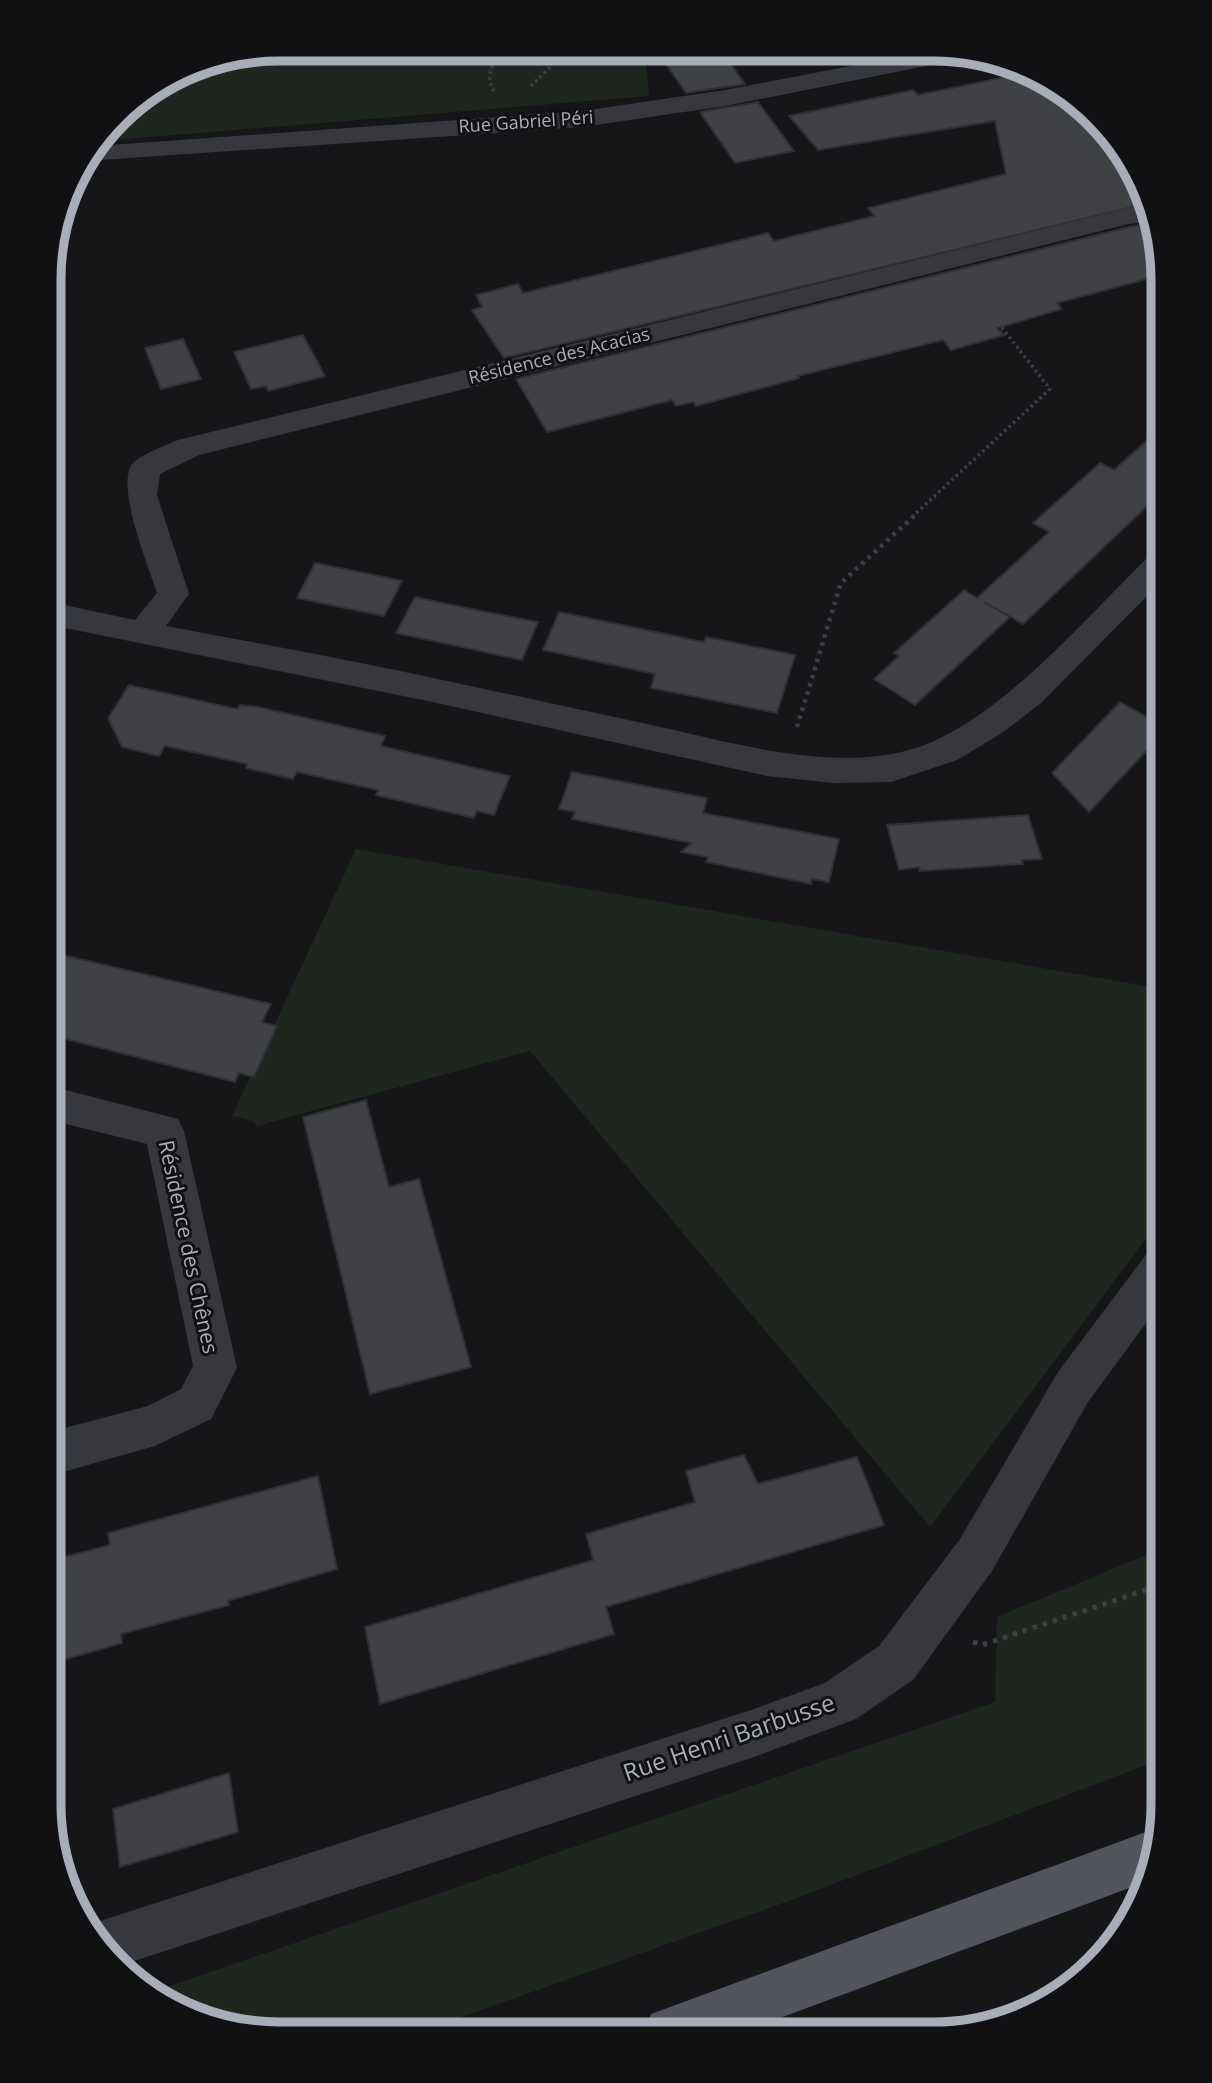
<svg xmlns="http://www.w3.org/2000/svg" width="1212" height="2083" font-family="'Open Sans',sans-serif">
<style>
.green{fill:#1e261f}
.building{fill:#404145;stroke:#303034;stroke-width:2}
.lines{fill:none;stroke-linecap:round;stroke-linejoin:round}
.path-far2{stroke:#3d3f44;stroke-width:3.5;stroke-dasharray:2.5 3.5;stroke-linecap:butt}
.path-far1{stroke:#3d3f44;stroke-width:4.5;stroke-dasharray:3.5 5;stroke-linecap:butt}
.path{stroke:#3d3f44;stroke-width:5;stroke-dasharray:4.5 6;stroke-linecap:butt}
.street{fill:#37383d;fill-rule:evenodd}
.primary{fill:#53555c;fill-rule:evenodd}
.labels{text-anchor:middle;stroke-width:6;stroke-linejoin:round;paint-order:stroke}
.far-street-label{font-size:18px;fill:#a8adb8;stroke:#111113}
.street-label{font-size:21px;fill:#a8adb8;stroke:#111113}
.near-street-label{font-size:24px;fill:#a8adb8;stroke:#111113}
.rim{fill:none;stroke:#a8adb8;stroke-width:9}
</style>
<rect width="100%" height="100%" fill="#161618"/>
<g class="green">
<polygon points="279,49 645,51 649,96 101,141 127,106 191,66"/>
<polygon points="356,849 1163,989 1163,1216 930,1527 530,1051 257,1126 253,1121 232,1116"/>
<polygon points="1163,1548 1162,1759 786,1902 419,2032 249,2032 152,1992 995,1702 997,1617"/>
</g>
<g class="building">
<polygon points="657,51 722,52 745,84 686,93"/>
<polygon points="1020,74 1084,106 1149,203 504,358 472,310 482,307 476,295 518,284 523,293 768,233 774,241 874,216 868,208 1006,174 995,121 818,150 789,116 913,90 918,95"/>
<polygon points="758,102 794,151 735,163 700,112"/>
<polygon points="1154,223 1162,275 1057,303 1062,309 997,328 1004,335 951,350 943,340 798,376 799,378 696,406 693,402 676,406 672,400 547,432 516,379 1129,227"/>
<polygon points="303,335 325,376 268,391 266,386 251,389 234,352"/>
<polygon points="183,339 201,379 161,389 145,348"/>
<polygon points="1163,426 1163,491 1023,624 984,602 1010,617 915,705 874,679 899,656 894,653 964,590 977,598 1049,532 1033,523 1100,463 1114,470"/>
<polygon points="315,563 360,572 402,581 384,616 297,598"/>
<polygon points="415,597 476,610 538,622 522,660 396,633"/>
<polygon points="559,612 704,642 706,637 795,655 777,713 651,688 655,674 543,650"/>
<polygon points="129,685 237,709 240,705 258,707 385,736 381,746 510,776 494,815 477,811 474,818 376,795 378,790 297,772 293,779 246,768 247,764 165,746 159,756 122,747 108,718"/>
<polygon points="1120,702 1163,726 1163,733 1089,812 1052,773"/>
<polygon points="572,772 707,798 703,813 839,839 829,882 812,879 811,884 706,862 708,857 681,852 691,843 572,819 575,812 559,809"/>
<polygon points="1028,815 1042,859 1022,860 1023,864 920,871 919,867 899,870 887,825"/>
<polygon points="50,952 271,1004 262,1022 277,1026 254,1077 239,1073 235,1082 50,1035"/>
<polygon points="366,1100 389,1187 419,1179 471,1367 370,1394 303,1117"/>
<polygon points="744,1455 758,1484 857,1457 884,1525 606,1607 614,1634 380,1704 365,1627 593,1560 586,1534 695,1502 686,1471"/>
<polygon points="318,1476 337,1569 228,1601 229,1605 121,1634 122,1643 49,1664 49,1561 110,1545 108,1533"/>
<polygon points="229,1773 238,1832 120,1867 113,1809"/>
</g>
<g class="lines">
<g class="path-far2">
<polyline points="531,86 549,68 550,51"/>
<path d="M494 91C484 75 493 60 507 50"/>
<polyline points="912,517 1050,389 972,289"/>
</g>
<polyline class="path-far1" points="797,727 841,583 914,516"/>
<polyline class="path" points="973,1642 982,1645 1143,1591 1163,1580"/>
<g class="street">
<polygon points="918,53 968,53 965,58 956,60 725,106 582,127 85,161 97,146 582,111 725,90"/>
<path d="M1151 205 1153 221 1129 224 199 455 160 474 157 495 189 594 166 626C261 644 357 661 452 682 517 696 582 710 647 724 732 742 848 779 932 742 1010 708 1091 613 1152 553L1163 550V580L1041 703 1002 733 957 760 891 782 834 783 767 776 428 701 50 625V602L135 620 157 593C149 568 113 481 134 462 145 452 165 446 178 440L1129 208Z"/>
<polygon points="50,1086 178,1119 184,1131 237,1368 211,1419 155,1446 49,1476 49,1432 148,1406 181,1389 193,1366 147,1144 50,1120"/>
<polygon points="1163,1247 1163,1300 1088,1402 992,1571 913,1680 856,1719 754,1757 119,1966 96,1944 87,1927 100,1921 754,1709 825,1683 879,1646 960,1539 1058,1372 1148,1252"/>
</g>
<polygon class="primary" points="1154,1829 1160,1831 1148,1881 740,2033 644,2033 651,2014 670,2007"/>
</g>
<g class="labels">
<g class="far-street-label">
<text transform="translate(526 122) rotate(-4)" y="6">Rue Gabriel Péri</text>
<text transform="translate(559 356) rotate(-14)" y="6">Résidence des Acacias</text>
</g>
<g class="street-label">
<text transform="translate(188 1247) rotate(78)" y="7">Résidence des Chênes</text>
</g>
<g class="near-street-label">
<text transform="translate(729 1738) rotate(-19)" y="8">Rue Henri Barbusse</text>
</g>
</g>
<path d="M0 0H1212V2083H0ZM279 61H933A218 218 0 0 1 1151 279V1804A218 218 0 0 1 933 2022H279A218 218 0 0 1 61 1804V279A218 218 0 0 1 279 61Z" fill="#111113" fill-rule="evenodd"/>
<path class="rim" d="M279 61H933A218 218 0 0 1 1151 279V1804A218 218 0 0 1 933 2022H279A218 218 0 0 1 61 1804V279A218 218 0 0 1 279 61Z"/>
</svg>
